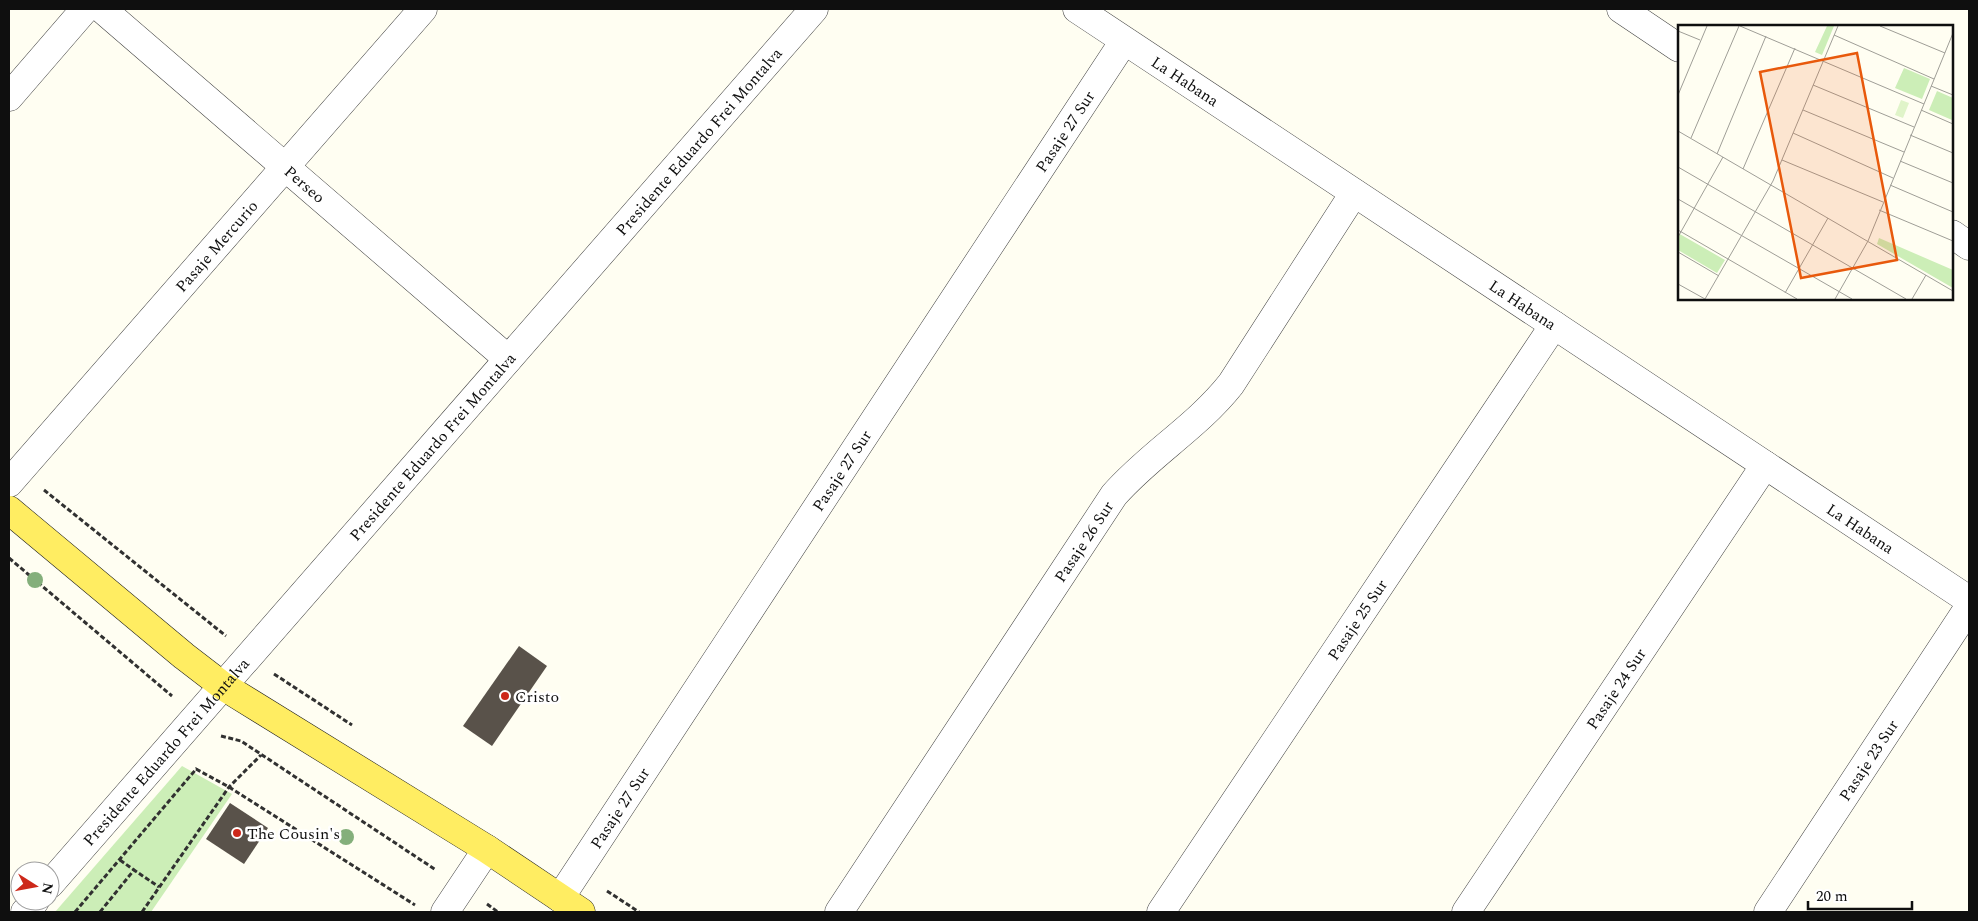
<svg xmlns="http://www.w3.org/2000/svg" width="1978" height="921" font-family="Spectral,serif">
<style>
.green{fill:#cceeb7}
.building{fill:#59524a}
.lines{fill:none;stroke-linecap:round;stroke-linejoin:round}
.minor-casing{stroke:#424242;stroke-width:29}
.major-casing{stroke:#202020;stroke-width:29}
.path{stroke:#313131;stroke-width:3;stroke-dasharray:5 2.5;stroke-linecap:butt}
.minor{stroke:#fff;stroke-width:28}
.major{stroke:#ffed62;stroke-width:28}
.tree{fill:#84af7b}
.poi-dot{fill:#cd281a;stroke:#fff;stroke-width:2}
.labels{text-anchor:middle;stroke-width:5;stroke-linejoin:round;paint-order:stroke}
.street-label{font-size:16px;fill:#0f0f0f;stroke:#fff}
.poi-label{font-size:16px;fill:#0f0f0f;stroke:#fff;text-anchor:start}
.inset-road{fill:none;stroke:#9f9e97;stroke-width:1}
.view{fill:#e8590c;fill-opacity:0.15;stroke:#e8590c;stroke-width:2.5}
.inset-edge{fill:none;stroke:#0f0f0f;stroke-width:2.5}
</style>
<rect width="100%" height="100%" fill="#fffef2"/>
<polygon class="green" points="182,766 232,794 151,912 55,912"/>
<g class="building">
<polygon points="519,646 547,666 492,746 463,726"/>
<polygon points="230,803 268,828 244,864 206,839"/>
</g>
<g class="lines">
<defs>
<g id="minor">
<path id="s1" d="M102 9 508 359"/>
<path id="s2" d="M1077 9 1969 600"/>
<polyline points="1621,9 1679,48"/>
<polyline points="9,97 85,9"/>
<polyline points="1952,234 1969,246"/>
<path id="s3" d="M9 483 423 9"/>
<path id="s4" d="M50 884 814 9"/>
<path id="s5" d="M560 898 1124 41"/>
<polyline points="25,912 35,901"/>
<polyline points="445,912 487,849"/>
<path id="s6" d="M839 912 1114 495C1150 454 1197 427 1231 384L1354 193"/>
<path id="s7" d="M1161 912 1554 325"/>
<path id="s8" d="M1466 912 1765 465"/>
<path id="s9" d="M1768 912 1969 607"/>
</g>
<polyline id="major" points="9,510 184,656 223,686 487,849 581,912"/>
</defs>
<use href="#minor" class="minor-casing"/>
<use href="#major" class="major-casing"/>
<g class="path">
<polyline points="44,490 226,636"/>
<polyline points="9,558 172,696"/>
<polyline points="274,674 352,725"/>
<polyline points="221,736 241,741 436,870"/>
<polyline points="196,769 229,787 415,905"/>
<polyline points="120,860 134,870"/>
<polyline points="607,891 639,912"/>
<polyline points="487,904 498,912"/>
<polyline points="75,912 197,768"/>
<polyline points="100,912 134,870 159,887"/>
<polyline points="142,912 229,787 261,755"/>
</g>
<use href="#minor" class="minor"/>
<use href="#major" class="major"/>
</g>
<g class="tree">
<circle cx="35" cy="580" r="8"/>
<circle cx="346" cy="837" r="8"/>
</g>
<g class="poi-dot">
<circle cx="505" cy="696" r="5"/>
<circle cx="237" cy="833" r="5"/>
</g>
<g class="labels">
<g class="street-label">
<text dy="6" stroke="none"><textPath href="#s2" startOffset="130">La Habana</textPath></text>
<text dy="6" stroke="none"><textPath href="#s5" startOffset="918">Pasaje 27 Sur</textPath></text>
<text dy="6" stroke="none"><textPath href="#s4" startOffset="986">Presidente Eduardo Frei Montalva</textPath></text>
<text dy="6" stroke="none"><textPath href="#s1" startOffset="268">Perseo</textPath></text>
<text dy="6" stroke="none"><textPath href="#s3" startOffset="315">Pasaje Mercurio</textPath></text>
<text dy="6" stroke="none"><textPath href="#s2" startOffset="535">La Habana</textPath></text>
<text dy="6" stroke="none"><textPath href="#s4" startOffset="581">Presidente Eduardo Frei Montalva</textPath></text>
<text dy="6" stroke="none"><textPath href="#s5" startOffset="512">Pasaje 27 Sur</textPath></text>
<text dy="6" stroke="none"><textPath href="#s2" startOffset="940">La Habana</textPath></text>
<text dy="6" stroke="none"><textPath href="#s6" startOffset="444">Pasaje 26 Sur</textPath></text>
<text dy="6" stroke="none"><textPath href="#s7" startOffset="352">Pasaje 25 Sur</textPath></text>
<text dy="6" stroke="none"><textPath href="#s8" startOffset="269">Pasaje 24 Sur</textPath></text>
<text dy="6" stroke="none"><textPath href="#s4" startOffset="176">Presidente Eduardo Frei Montalva</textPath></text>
<text dy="6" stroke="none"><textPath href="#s9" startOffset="182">Pasaje 23 Sur</textPath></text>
<text dy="6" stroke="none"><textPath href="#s5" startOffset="108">Pasaje 27 Sur</textPath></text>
</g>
<g class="poi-label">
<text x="515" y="702">Cristo</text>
<text x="247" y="839">The Cousin's</text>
</g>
</g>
<g transform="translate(1678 25)">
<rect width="275" height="275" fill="#fffef2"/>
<path d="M149 1H156L144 30 137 27ZM226 43 252 54 244 74 217 63ZM259 66 275 73 274 95 251 85ZM0 208 47 235 39 248 0 225ZM201 213 275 245V263L199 219Z" fill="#cceeb7"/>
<path d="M223 75 231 78 225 93 217 90Z" fill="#e0f4c9"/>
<path class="inset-road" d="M62 1 246 79M202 1 267 28M0 6 22 15M156 10 256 54M135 60 236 102M253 61 275 70M0 70 29 1M125 85 226 127M243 85 275 99M0 106 275 266M115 108 215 153M232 110 275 128M13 113 61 1M39 129 88 11M104 135 205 177M222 136 275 158M0 142 228 274M65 144 117 23M212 160 275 187M0 174 174 274M201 185 275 216M0 205 119 274M0 212 45 132M0 227 41 251M0 259 27 274M107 268 150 193M27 274 95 156 160 1M157 274 190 216 275 8M234 274 248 250"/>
<path class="view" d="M179 28 219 235 123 253 82 47Z"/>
<rect width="275" height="275" class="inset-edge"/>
</g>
<rect width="1978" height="921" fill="none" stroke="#0f0f0f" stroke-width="20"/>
<g transform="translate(35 886) rotate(101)"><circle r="24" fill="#ffffff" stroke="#9f9f9f"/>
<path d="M0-4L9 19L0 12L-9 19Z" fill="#cd281a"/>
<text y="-8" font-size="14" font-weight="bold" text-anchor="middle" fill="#0f0f0f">N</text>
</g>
<path d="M1808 901v8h104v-8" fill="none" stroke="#0f0f0f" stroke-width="2.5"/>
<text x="1816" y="901" font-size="15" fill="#0f0f0f" stroke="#ffffff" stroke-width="4" paint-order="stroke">20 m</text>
</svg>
